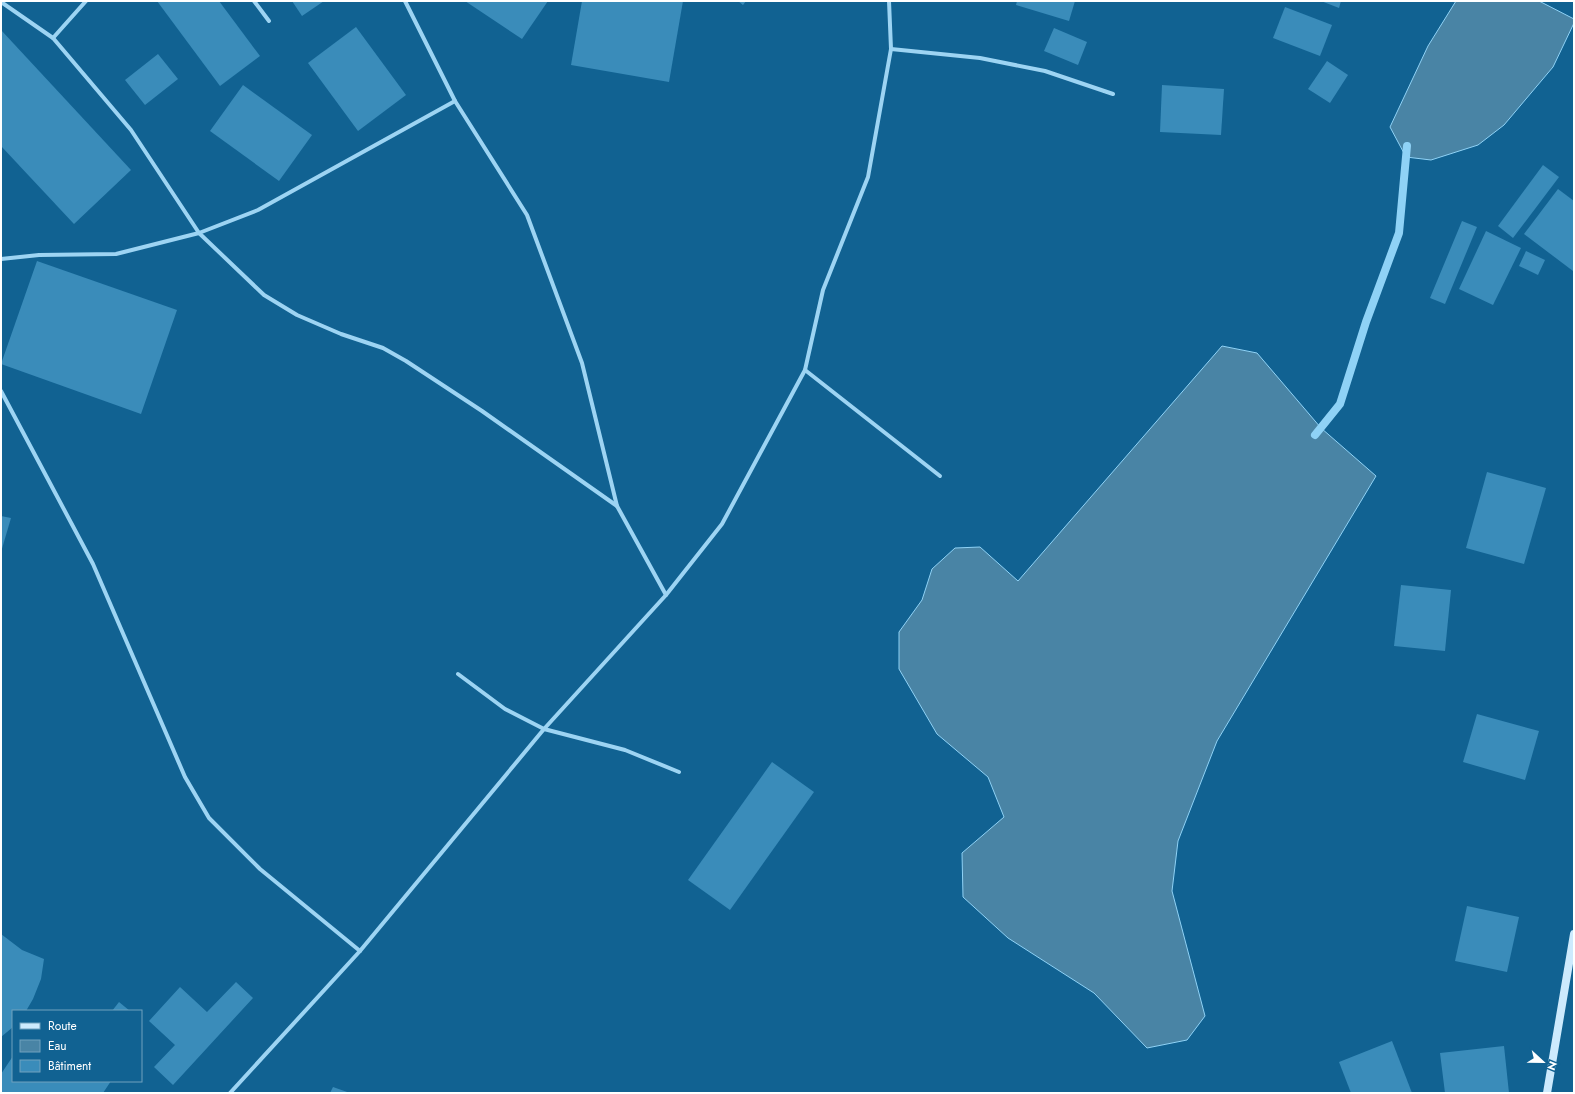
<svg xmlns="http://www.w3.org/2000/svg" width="1575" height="1094" font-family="Jost,sans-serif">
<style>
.water{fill:#4984a5;stroke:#8fd2f6}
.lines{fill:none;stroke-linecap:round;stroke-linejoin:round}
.stream{stroke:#8fd2f6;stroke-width:8}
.building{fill:#3a8cba}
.street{stroke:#9dd4f3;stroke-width:4}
.secondary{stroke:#cdeafd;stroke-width:8}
</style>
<rect width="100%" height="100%" fill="#116292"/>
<g class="water">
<polygon points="1456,1 1539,1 1574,19 1574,23 1553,67 1504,125 1478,145 1431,160 1406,157 1390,127 1428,46"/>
<polygon points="1222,346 1257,353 1321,428 1376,476 1217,741 1178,841 1172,891 1205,1016 1187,1040 1147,1048 1094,993 1008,938 963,897 962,853 1004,817 988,777 937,734 899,669 899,632 922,600 932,569 955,548 980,547 1018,581"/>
</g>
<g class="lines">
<polyline class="stream" points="1315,435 1340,404 1366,322 1399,233 1407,146"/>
</g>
<g class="building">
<polygon points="157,1 219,1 260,56 220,86"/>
<polygon points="292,1 324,1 302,16"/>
<polygon points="465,1 548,1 522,39"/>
<polygon points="582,1 683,1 669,82 571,65"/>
<polygon points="738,1 746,1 743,5"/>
<polygon points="1017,1 1075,1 1069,21 1016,5"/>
<polygon points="1321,1 1341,1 1339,8"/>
<polygon points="1285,7 1332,25 1320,56 1273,38"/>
<polygon points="356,27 406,95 358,131 308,63"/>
<polygon points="1054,28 1087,42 1078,65 1044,51"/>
<polygon points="1,30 131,170 74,224 1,146"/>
<polygon points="158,54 178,79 145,105 125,80"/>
<polygon points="1327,61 1348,75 1330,103 1308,89"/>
<polygon points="243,85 312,135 279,181 210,131"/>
<polygon points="1162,85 1224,89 1221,135 1160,132"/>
<polygon points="1543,165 1559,177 1513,238 1498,226"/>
<polygon points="1558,189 1574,201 1573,271 1524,234"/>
<polygon points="1462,221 1477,227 1445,304 1430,298"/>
<polygon points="1486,231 1521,248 1493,305 1459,289"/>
<polygon points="1526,251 1545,260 1538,275 1519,266"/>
<polygon points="37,261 177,310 141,414 1,364"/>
<polygon points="1487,472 1546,488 1524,564 1466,548"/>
<polygon points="1,516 11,518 1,552"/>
<polygon points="1401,585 1451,590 1445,651 1394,646"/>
<polygon points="1477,714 1539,731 1525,780 1463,762"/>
<polygon points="772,762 814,792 730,910 688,880"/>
<polygon points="1467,906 1519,917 1507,972 1455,961"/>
<polygon points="1,934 22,950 44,959 41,979 33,999 26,1011 13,1011 13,1027 1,1037"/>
<polygon points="236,982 253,998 173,1085 154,1067 175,1045 149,1021 180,987 207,1012"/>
<polygon points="119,1002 130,1011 112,1011"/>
<polygon points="1392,1041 1412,1093 1351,1093 1339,1062"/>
<polygon points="1504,1046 1509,1093 1445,1093 1440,1053"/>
<polygon points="13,1056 13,1081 111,1081 103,1093 1,1093 1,1074"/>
<polygon points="333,1087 350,1093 330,1093"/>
</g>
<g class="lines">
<g class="street">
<polyline points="254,1 269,21"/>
<polyline points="405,1 455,101 527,215 582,363 617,506 666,595"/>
<polyline points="1,2 53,38 131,130 199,233 264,295 297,315 341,334 383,348 406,361 482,411 617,506"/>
<polyline points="53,38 86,1"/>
<polyline points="891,49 980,58 1045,71 1113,94"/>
<polyline points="1,259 39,255 116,254 199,233 258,210 455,101"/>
<polyline points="805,370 940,476"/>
<polyline points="1,391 93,564 185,777 209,818 260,869 360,951"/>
<polyline points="458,674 505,709 544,729 625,750 679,772"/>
<polyline points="230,1093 360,951 544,729 666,595 722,524 805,370 823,290 868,177 891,49 889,1"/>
</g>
<polyline class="secondary" points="1547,1093 1574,934"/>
</g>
<rect width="1575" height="1094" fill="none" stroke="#ffffff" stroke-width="4"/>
<rect x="12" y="1010" width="130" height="72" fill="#116292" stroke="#70a1be"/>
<rect x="20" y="1023" width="20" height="6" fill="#cdeafd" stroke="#70a1be"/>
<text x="48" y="1030" font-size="12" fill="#ffffff">Route</text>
<rect x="20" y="1040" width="20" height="12" fill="#4984a5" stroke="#70a1be"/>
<text x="48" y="1050" font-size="12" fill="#ffffff">Eau</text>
<rect x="20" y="1060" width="20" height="12" fill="#3a8cba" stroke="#70a1be"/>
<text x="48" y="1070" font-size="12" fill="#ffffff">Bâtiment</text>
<g transform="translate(1543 1062) rotate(112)" stroke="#116292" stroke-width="3" paint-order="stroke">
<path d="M0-3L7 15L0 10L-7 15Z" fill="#ffffff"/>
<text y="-6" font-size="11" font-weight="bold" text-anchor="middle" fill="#ffffff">N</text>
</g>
</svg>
